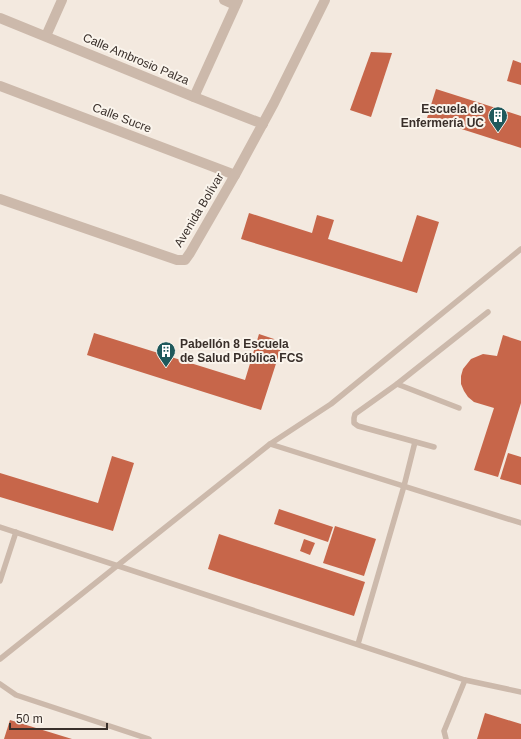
<svg xmlns="http://www.w3.org/2000/svg" width="521" height="739" font-family="Helvetica,sans-serif">
<style>
.building{fill:#c7664a}
.lines{fill:none;stroke-linecap:round;stroke-linejoin:round}
.service{stroke:#ccb9ab;stroke-width:5.5}
.minor{stroke:#ccb9ab;stroke-width:10}
.labels{text-anchor:middle;stroke-width:4;stroke-linejoin:round;paint-order:stroke}
.street-label{font-size:12px;fill:#392f2a;stroke:#faf4ec}
.poi-label{font-size:12px;font-weight:bold;fill:#392f2a;stroke:#faf4ec;text-anchor:end}
</style>
<rect width="100%" height="100%" fill="#f3e9df"/>
<g class="building">
<polygon points="371,52 392,53 371,117 350,110"/>
<polygon points="513,60 521,63 521,85 507,81"/>
<polygon points="436,89 521,116 521,148 427,118"/>
<polygon points="249,213 312,233 317,215 334,220 328,239 402,262 417,215 439,222 417,293 241,239"/>
<polygon points="94,333 245,380 259,334 283,342 261,410 87,355"/>
<polygon points="503,335 521,341 521,403 498,477 474,470 494,408 474,402 468,397 464,391 461,384 461,376 463,369 471,359 483,354 497,356"/>
<polygon points="508,453 521,457 521,485 500,479"/>
<polygon points="112,456 134,463 113,531 0,497 0,473 98,503"/>
<polygon points="279,509 333,527 328,542 274,524"/>
<polygon points="335,526 376,539 364,576 323,563"/>
<polygon points="219,534 365,582 354,616 208,569"/>
<polygon points="304,539 315,543 310,555 300,551"/>
<polygon points="485,713 521,724 521,739 477,739"/>
<polygon points="10,720 72,739 4,739"/>
</g>
<g class="lines">
<g class="service">
<polyline points="397,384 459,408"/>
<polyline points="270,444 521,523"/>
<polyline points="434,447 358,426 354,423 354,418 355,414 397,384 488,312"/>
<polyline points="0,527 465,680 521,692"/>
<polyline points="0,581 16,532"/>
<polyline points="358,644 404,486 415,442"/>
<polyline points="0,659 270,444 331,404 521,249"/>
<polyline points="0,684 16,695 149,739"/>
<polyline points="446,739 444,731 465,680"/>
</g>
<g class="minor">
<polyline points="224,0 235,5"/>
<polyline points="0,18 194,97 263,124"/>
<polyline points="46,36 62,0"/>
<polyline points="0,86 235,175"/>
<polyline points="194,97 238,0"/>
<polyline points="0,199 177,260 185,260 190,253 235,175 274,103 325,0"/>
</g>
</g>
<defs>
<symbol id="building-pin" viewBox="-11 -11 22 30"><path d="M0 17L-7.5 6A9.5 9.5 0 1 1 7.5 6Z" fill="#1f595c" stroke="#faf4ec"/><path d="M-4-6H4V6H1V3H-1V6H-4ZM-2.5-4.3h1.7v1.8h-1.7ZM.8-4.3h1.7v1.8H.8ZM-2.5-1h1.7V.8h-1.7ZM.8-1h1.7V.8H.8Z" fill="#fff"/></symbol>
</defs>
<g fill-rule="evenodd">
<use href="#building-pin" x="487" y="105" width="22" height="30"/>
<use href="#building-pin" x="155" y="340" width="22" height="30"/>
</g>
<g class="labels">
<g class="street-label">
<text transform="translate(136 59) rotate(23)" y="4">Calle Ambrosio Palza</text>
<text transform="translate(122 118) rotate(21)" y="4">Calle Sucre</text>
<text transform="translate(199 210) rotate(-59)" y="4">Avenida Bolívar</text>
</g>
<g class="poi-label">
<text x="484" y="113">Escuela de<tspan x="484" dy="14">Enfermería UC</tspan></text>
<text x="180" y="348" text-anchor="start">Pabellón 8 Escuela<tspan x="180" dy="14">de Salud Pública FCS</tspan></text>
</g>
</g>
<path d="M10 723v6h97v-6" fill="none" stroke="#392f2a" stroke-width="2"/>
<text x="16" y="723" font-size="12" fill="#392f2a" stroke="#faf4ec" stroke-width="3" paint-order="stroke">50 m</text>
</svg>
